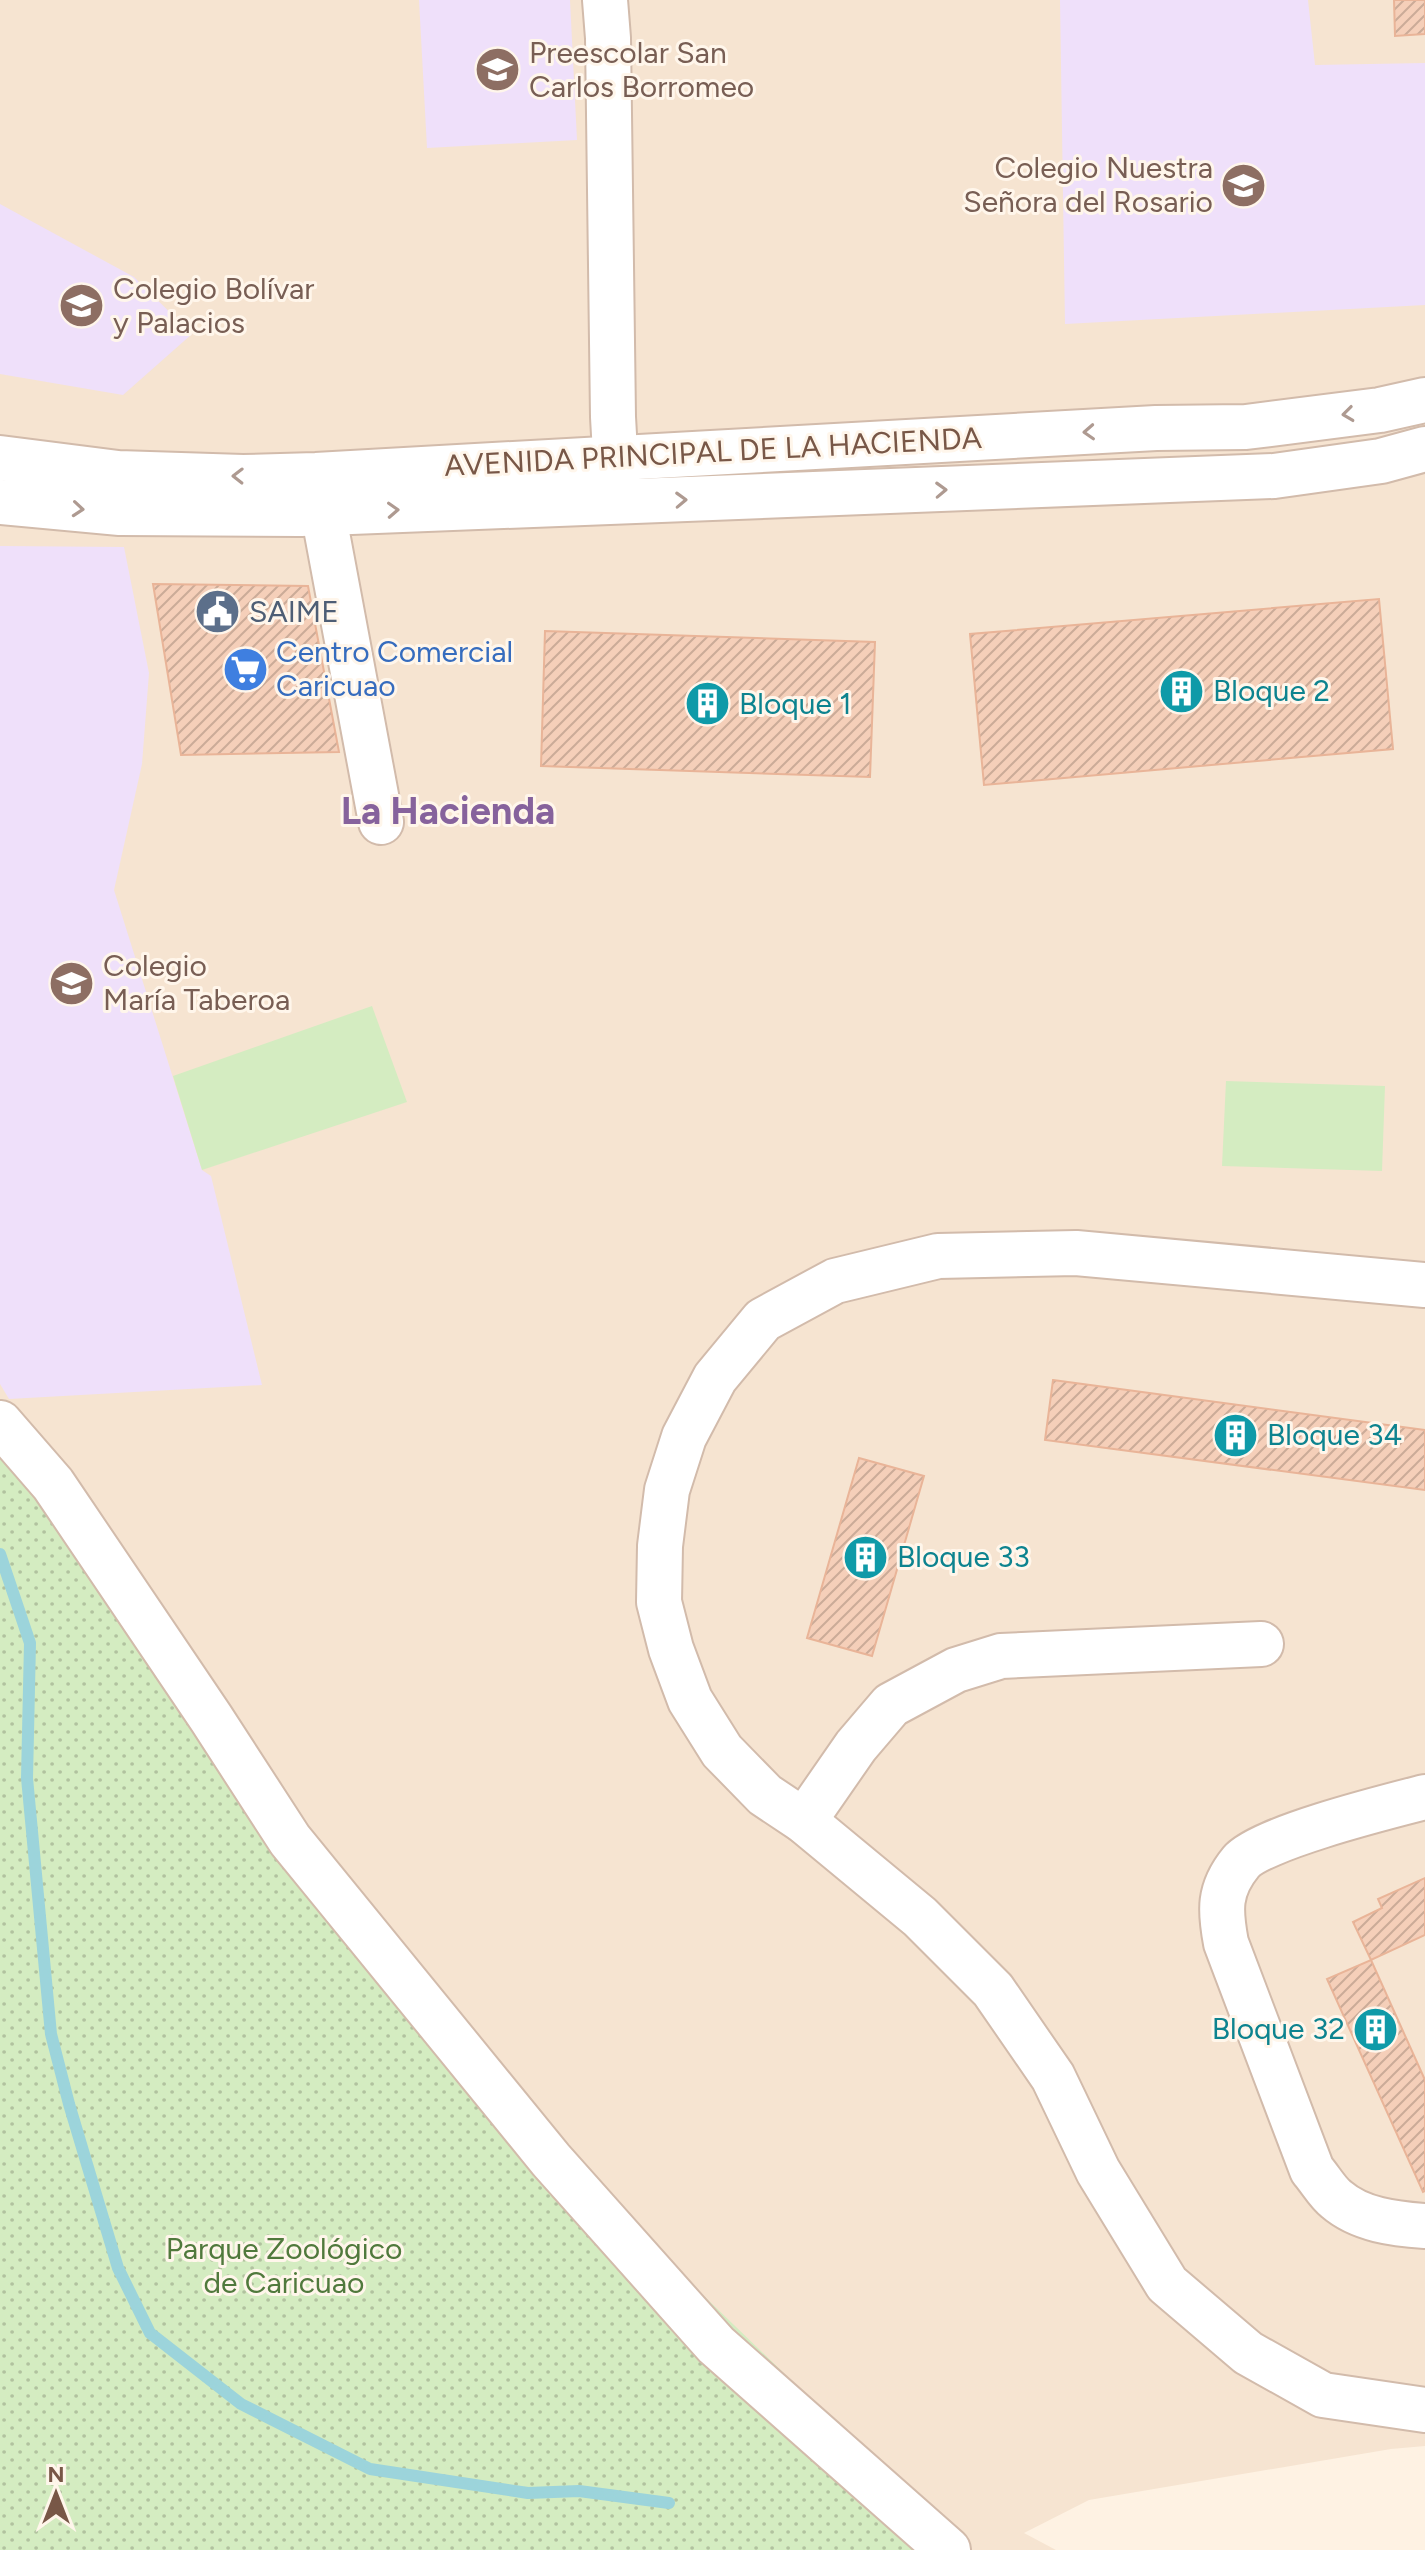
<svg xmlns="http://www.w3.org/2000/svg" width="1425" height="2550" font-family="Figtree,sans-serif">
<style>
.residential{fill:#f6e4d1}
.education{fill:#efe0fa}
.grass{fill:url(#grass-dots)}
.garden{fill:#d4ecc1}
.lines{fill:none;stroke-linecap:round;stroke-linejoin:round}
.stream{stroke:#9cd4db;stroke-width:12}
.building{fill:url(#building-hatch);stroke:#e9b498;stroke-width:2}
.minor-casing{stroke:#d2bbab;stroke-width:48}
.minor{stroke:#fff;stroke-width:44}
.oneway{stroke:#ae9a91}
.labels{text-anchor:middle;stroke-width:6;stroke-linejoin:round;paint-order:stroke}
.education-label{font-size:30px;fill:#785e54;stroke:#fff6eb;text-anchor:start}
.street-label{font-size:30px;fill:#785747;stroke:#fff6eb}
.service-label{font-size:30px;fill:#4e5e75;stroke:#fff6eb;text-anchor:start}
.shop-label{font-size:30px;fill:#366cbe;stroke:#fff6eb;text-anchor:start}
.culture-label{font-size:30px;fill:#0d838f;stroke:#fff6eb;text-anchor:start}
.park-label{font-size:30px;fill:#50793c;stroke:#fff6eb}
.district-label{font-size:38px;font-weight:bold;fill:#86629c;stroke:#fff6eb}
</style>
<defs>
<pattern id="grass-dots" width="8" height="8" patternUnits="userSpaceOnUse" patternTransform="scale(2)"><rect width="8" height="8" fill="#d4ecc1"/><path d="M2 2h.1M6 6h.1" fill="none" stroke="#b1c29f" stroke-width="1.8" stroke-linecap="round"/></pattern>
<pattern id="building-hatch" width="6" height="6" patternUnits="userSpaceOnUse" patternTransform="scale(2)"><rect width="6" height="6" fill="#f5cfb9"/><path d="M-1 1l2-2M0 6l6-6M5 7l2-2" fill="none" stroke="#cbab98"/></pattern>
</defs>
<rect width="100%" height="100%" fill="#fef2e3"/>
<polygon class="residential" points="0,0 1425,0 1425,2446 1391,2449 1089,2500 1024,2533 1056,2550 0,2550"/>
<g class="education">
<polygon points="419,0 570,0 577,140 427,148"/>
<polygon points="1060,0 1308,0 1315,65 1425,63 1425,305 1065,324"/>
<polygon points="0,204 134,277 192,334 123,395 0,374"/>
<polygon points="0,546 124,547 149,673 142,764 114,890 202,1170 211,1176 262,1385 9,1399 0,1384"/>
</g>
<polygon class="grass" points="0,1412 44,1487 560,2157 967,2550 0,2550"/>
<g class="garden">
<polygon points="372,1006 407,1102 202,1170 173,1076"/>
<polygon points="1226,1081 1385,1086 1382,1171 1222,1166"/>
</g>
<g class="lines">
<polyline class="stream" points="0,1554 30,1643 27,1778 51,2034 69,2104 118,2268 150,2333 241,2404 370,2469 528,2493 579,2491 669,2503"/>
</g>
<g class="building">
<polygon points="1394,0 1425,0 1425,34 1395,36"/>
<polygon points="153,584 308,586 339,752 181,755"/>
<polygon points="1379,599 1393,749 984,785 970,634"/>
<polygon points="545,631 875,642 870,777 541,766"/>
<polygon points="1053,1380 1425,1430 1425,1490 1045,1440"/>
<polygon points="859,1458 924,1476 872,1656 807,1638"/>
<polygon points="1425,1878 1425,1935 1371,1960 1353,1922 1382,1908 1378,1899"/>
<polygon points="1371,1960 1425,2080 1425,2191 1423,2192 1327,1979"/>
</g>
<g class="lines">
<defs>
<g id="minor">
<polyline points="605,0 608,38 613,417 617,488"/>
<polyline points="0,458 118,473 243,477 316,475 1156,428 1246,427 1380,410 1425,400"/>
<polyline points="318,485 381,822"/>
<polyline points="0,502 120,513 301,514 1274,476 1381,461 1425,449"/>
<polyline points="1425,1285 1076,1253 938,1256 835,1281 763,1320 715,1378 684,1437 667,1490 660,1546 659,1602 671,1649 690,1700 722,1751 765,1795 804,1821 920,1917 993,1990 1053,2077 1098,2171 1167,2284 1248,2353 1323,2395 1425,2410"/>
<polyline points="0,1423 53,1484 211,1718 290,1840 551,2160 716,2345 948,2550"/>
<path d="M1425 1797C1390 1806 1261 1838 1241 1862 1218 1890 1220 1911 1226 1943L1312 2170C1320 2179 1327 2192 1336 2199 1360 2220 1395 2224 1425 2226"/>
<polyline points="804,1821 856,1746 891,1705 956,1670 1001,1656 1261,1644"/>
</g>
</defs>
<use href="#minor" class="minor-casing"/>
<use href="#minor" class="minor"/>
</g>
<defs><path id="oneway-chevron" d="M-2-3.5L2.5 0L-2 3.5" fill="none" stroke-width="1.6" stroke-linecap="round" stroke-linejoin="round" transform="scale(2)"/></defs>
<g class="oneway">
<use href="#oneway-chevron" transform="translate(1348 414) rotate(173)"/>
<use href="#oneway-chevron" transform="translate(1089 432) rotate(177)"/>
<use href="#oneway-chevron" transform="translate(238 476) rotate(-179)"/>
<use href="#oneway-chevron" transform="translate(941 490) rotate(-2)"/>
<use href="#oneway-chevron" transform="translate(681 500) rotate(-2)"/>
<use href="#oneway-chevron" transform="translate(78 509) rotate(5)"/>
<use href="#oneway-chevron" transform="translate(393 510) rotate(-3)"/>
</g>
<defs>
<symbol id="school-disc" viewBox="-11 -11 22 22"><circle r="9.5" fill="#8d6e63" stroke="#fff6eb"/><path d="M0-5L7-2L0 1L-7-2ZM-4 1L0 2.5L4 1V4Q0 6-4 4Z" fill="#fff"/></symbol>
<symbol id="civic-disc" viewBox="-11 -11 22 22"><circle r="9.5" fill="#5c6f8a" stroke="#fff6eb"/><path d="M-.6-6.5H3V-4.5H.6V-3L4-1V1h2V6H-6V1h2V-1L-.6-3ZM-1.2 2.5V6h2.4V2.5Z" fill="#fff"/></symbol>
<symbol id="supermarket-disc" viewBox="-11 -11 22 22"><circle r="9.5" fill="#3f7fe0" stroke="#fff6eb"/><path d="M-6-5.5h2.5l.6 2H6L4.5 2H-2.5L-4.4-4H-6ZM-1.5 3.2a1.3 1.3 0 1 0 .1 0ZM3 3.2a1.3 1.3 0 1 0 .1 0Z" fill="#fff"/></symbol>
<symbol id="building-disc" viewBox="-11 -11 22 22"><circle r="9.5" fill="#0f9aa8" stroke="#fff6eb"/><path d="M-4-6H4V6H1V3H-1V6H-4ZM-2.5-4.3h1.7v1.8h-1.7ZM.8-4.3h1.7v1.8H.8ZM-2.5-1h1.7V.8h-1.7ZM.8-1h1.7V.8H.8Z" fill="#fff"/></symbol>
</defs>
<g fill-rule="evenodd">
<use href="#school-disc" x="472" y="44" width="51" height="51"/>
<use href="#school-disc" x="1218" y="160" width="51" height="51"/>
<use href="#school-disc" x="56" y="280" width="51" height="51"/>
<use href="#civic-disc" x="192" y="586" width="51" height="51"/>
<use href="#supermarket-disc" x="220" y="644" width="51" height="51"/>
<use href="#building-disc" x="1156" y="666" width="51" height="51"/>
<use href="#building-disc" x="682" y="678" width="51" height="51"/>
<use href="#school-disc" x="46" y="958" width="51" height="51"/>
<use href="#building-disc" x="1210" y="1410" width="51" height="51"/>
<use href="#building-disc" x="840" y="1532" width="51" height="51"/>
<use href="#building-disc" x="1350" y="2004" width="51" height="51"/>
</g>
<g class="labels">
<g class="education-label">
<text x="529" y="63">Preescolar San<tspan x="529" dy="34">Carlos Borromeo</tspan></text>
<text x="1213" y="178" text-anchor="end">Colegio Nuestra<tspan x="1213" dy="34">Señora del Rosario</tspan></text>
<text x="113" y="299">Colegio Bolívar<tspan x="113" dy="34">y Palacios</tspan></text>
<text x="103" y="976">Colegio<tspan x="103" dy="34">María Taberoa</tspan></text>
</g>
<g class="street-label">
<text transform="translate(713 452) rotate(-3)" y="10">AVENIDA PRINCIPAL DE LA HACIENDA</text>
</g>
<g class="service-label">
<text x="249" y="622">SAIME</text>
</g>
<g class="shop-label">
<text x="276" y="662">Centro Comercial<tspan x="276" dy="34">Caricuao</tspan></text>
</g>
<g class="culture-label">
<text x="1213" y="701">Bloque 2</text>
<text x="739" y="714">Bloque 1</text>
<text x="1267" y="1445">Bloque 34</text>
<text x="897" y="1567">Bloque 33</text>
<text x="1345" y="2039" text-anchor="end">Bloque 32</text>
</g>
<g class="park-label">
<text x="284" y="2259">Parque Zoológico<tspan x="284" dy="34">de Caricuao</tspan></text>
</g>
<g class="district-label">
<text x="448" y="824">La Hacienda</text>
</g>
</g>
<g transform="translate(56 2494)" stroke="#fff6eb" stroke-width="6" paint-order="stroke">
<path d="M0-6L14 30L0 20L-14 30Z" fill="#785747"/>
<text y="-12" font-size="22" font-weight="bold" text-anchor="middle" fill="#785747">N</text>
</g>
</svg>
